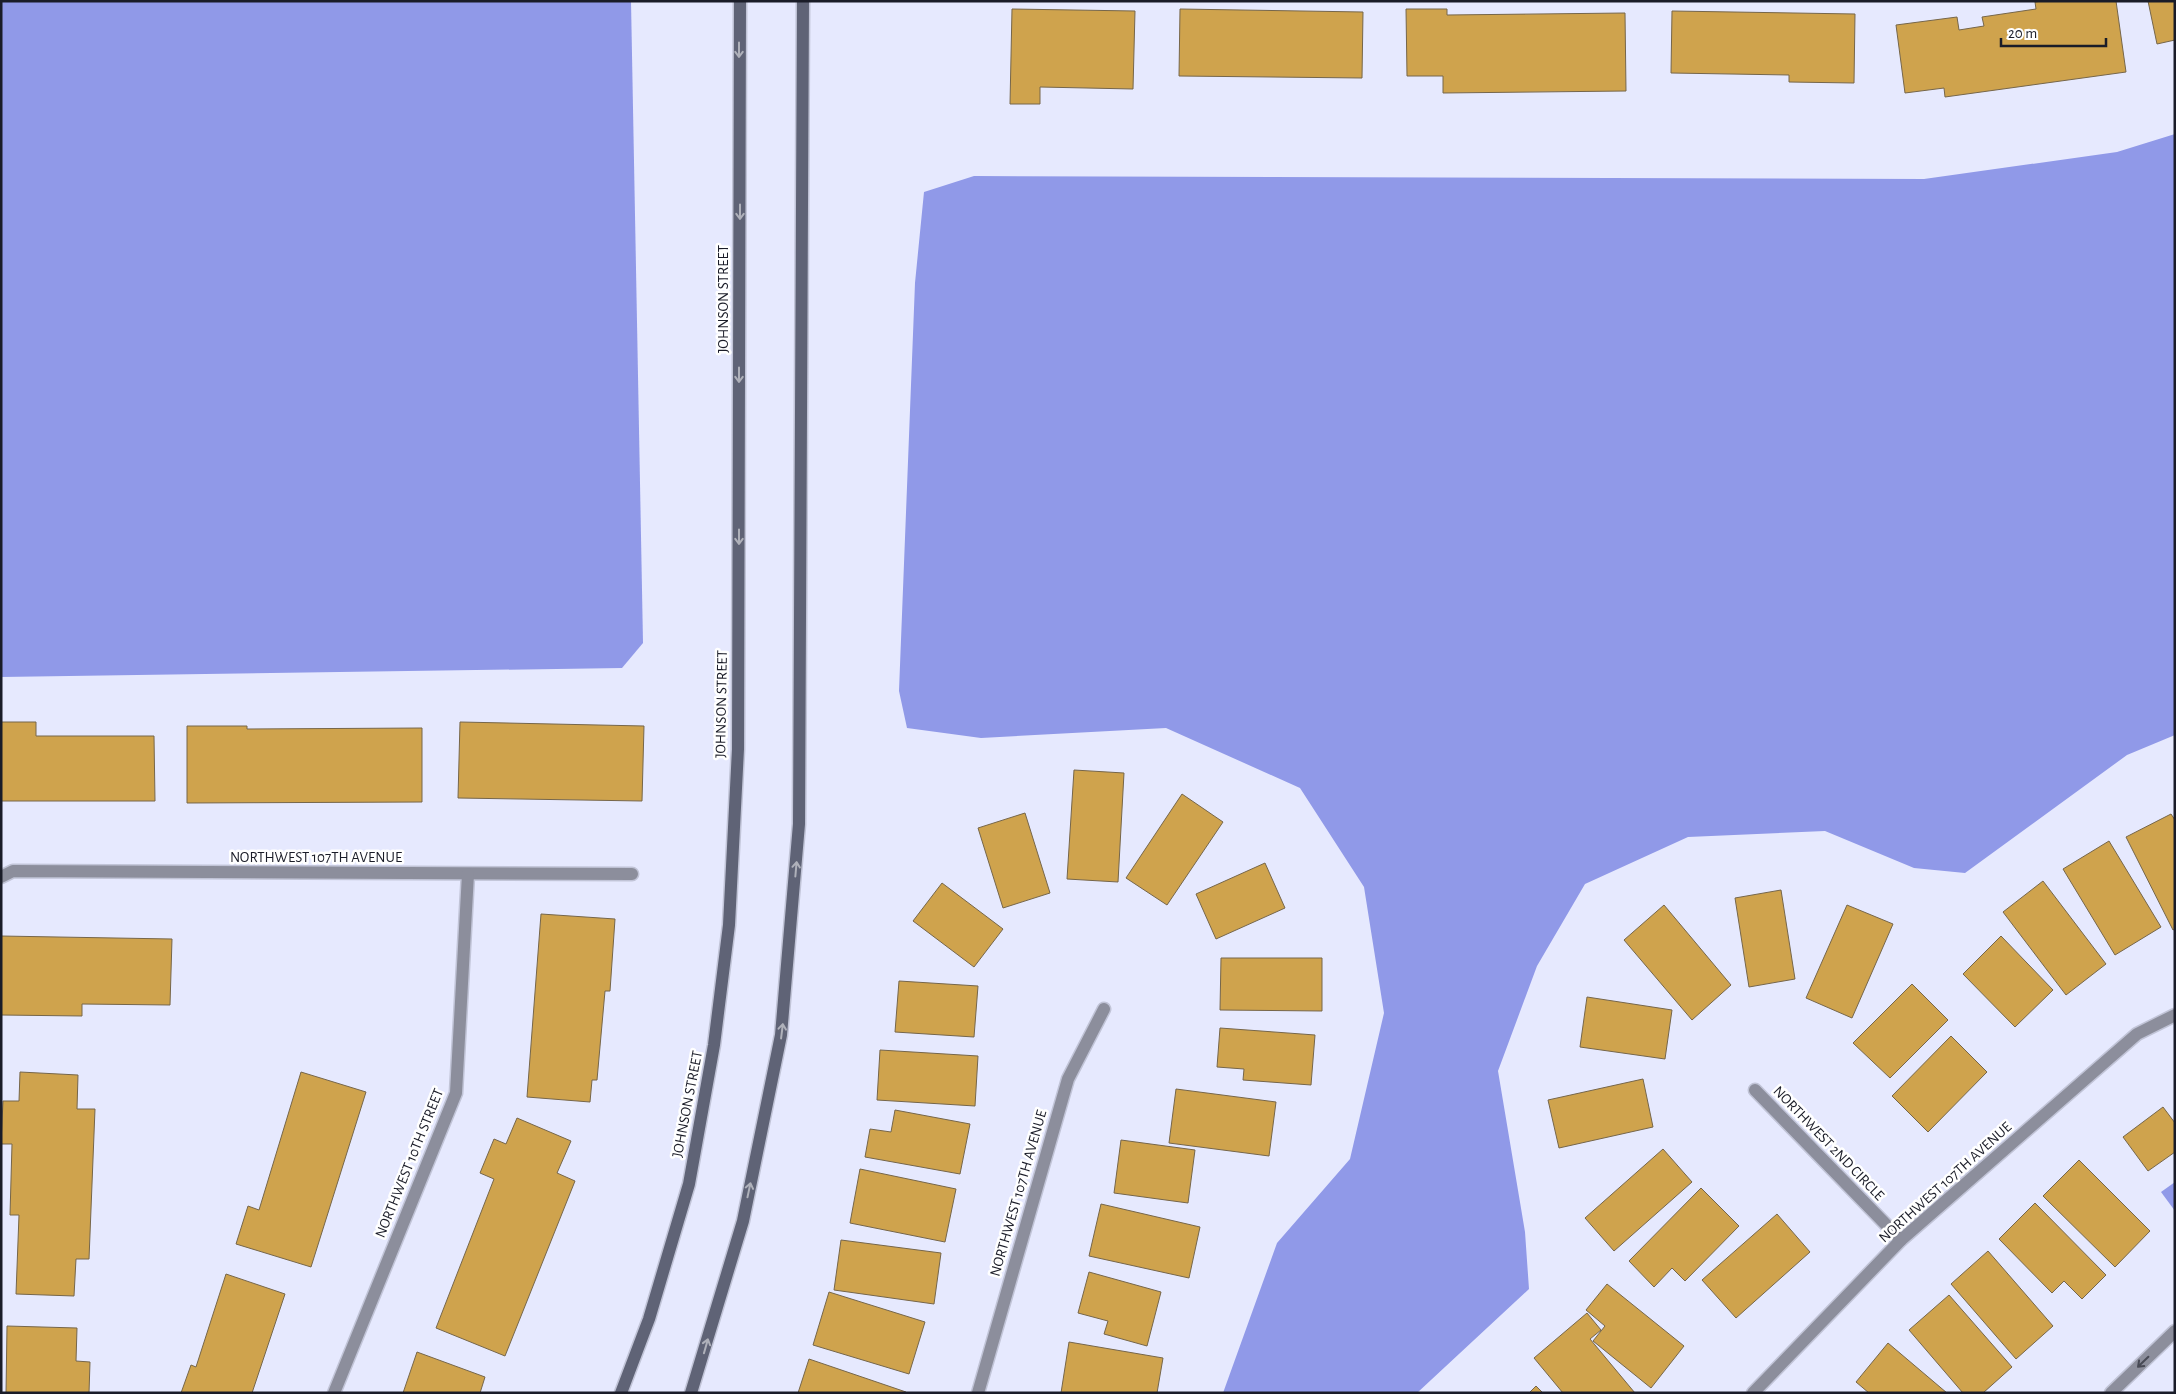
<svg xmlns="http://www.w3.org/2000/svg" width="2176" height="1394" font-family="'Alegreya Sans',sans-serif">
<style>
.water{fill:#9099e8}
.building{fill:#cfa34d;stroke:#76664a}
.lines{fill:none;stroke-linecap:round;stroke-linejoin:round}
.street-casing{stroke:#c1c4d7;stroke-width:15}
.secondary-casing{stroke:#c1c4d7;stroke-width:15}
.street{stroke:#8c8e9c;stroke-width:12}
.secondary{stroke:#5f6376;stroke-width:12}
.oneway{stroke:#afb1ba}
.oneway2{stroke:#484a56}
.labels{text-anchor:middle;stroke-width:5;stroke-linejoin:round;paint-order:stroke}
.street-label{font-size:15px;fill:#1a1c28;stroke:#fff}
</style>
<rect width="100%" height="100%" fill="#e6e9fe"/>
<g class="water">
<polygon points="1,1 631,1 643,643 622,668 1,677"/>
<polygon points="2175,134 2175,735 2127,755 1965,873 1914,868 1825,831 1688,837 1585,884 1537,966 1498,1071 1525,1232 1529,1289 1417,1393 1223,1393 1277,1243 1350,1159 1384,1013 1364,887 1300,788 1166,728 981,738 907,728 899,691 915,283 924,192 974,176 1924,179 2117,152"/>
<polygon points="2175,1182 2175,1211 2161,1192"/>
</g>
<g class="building">
<polygon points="2042,1 2116,1 2126,72 1945,97 1944,88 1905,93 1896,25 1957,17 1959,30 1984,26 1982,17 2036,9 2035,2"/>
<polygon points="2148,1 2175,1 2175,40 2157,44"/>
<polygon points="1012,9 1135,11 1133,89 1040,87 1040,104 1010,104"/>
<polygon points="1180,9 1363,12 1362,78 1179,76"/>
<polygon points="1406,9 1447,9 1447,15 1625,13 1626,91 1443,93 1443,76 1407,76"/>
<polygon points="1672,11 1855,14 1854,83 1789,82 1789,75 1671,73"/>
<polygon points="1,722 36,722 36,736 154,736 155,801 1,801"/>
<polygon points="460,722 644,726 642,801 458,798"/>
<polygon points="187,726 247,726 247,729 422,728 422,802 187,803"/>
<polygon points="1074,770 1124,773 1118,882 1067,879"/>
<polygon points="1182,794 1223,822 1167,905 1126,878"/>
<polygon points="1025,813 1050,893 1003,908 978,828"/>
<polygon points="2171,814 2175,820 2175,929 2173,930 2126,837"/>
<polygon points="2109,841 2161,927 2115,955 2063,869"/>
<polygon points="1265,863 1285,908 1216,939 1196,894"/>
<polygon points="2043,881 2106,964 2066,995 2003,912"/>
<polygon points="942,883 1003,929 974,967 913,921"/>
<polygon points="1781,890 1795,979 1749,987 1735,898"/>
<polygon points="1664,905 1731,985 1692,1020 1624,940"/>
<polygon points="1847,905 1893,924 1852,1018 1806,998"/>
<polygon points="541,914 615,919 610,991 605,991 597,1080 592,1080 590,1102 527,1097"/>
<polygon points="1,936 172,939 170,1005 82,1004 82,1016 1,1015"/>
<polygon points="2001,936 2053,990 2015,1027 1963,974"/>
<polygon points="1221,958 1322,958 1322,1011 1220,1010"/>
<polygon points="899,981 978,986 974,1037 895,1032"/>
<polygon points="1912,984 1948,1020 1890,1078 1853,1043"/>
<polygon points="1587,997 1672,1010 1665,1059 1580,1047"/>
<polygon points="1220,1028 1315,1035 1311,1085 1243,1080 1244,1069 1217,1067"/>
<polygon points="1951,1036 1987,1072 1928,1132 1892,1096"/>
<polygon points="880,1050 978,1056 975,1106 877,1100"/>
<polygon points="20,1072 78,1075 77,1109 95,1109 89,1259 76,1259 74,1296 16,1294 19,1215 10,1215 12,1144 1,1144 3,1101 19,1101"/>
<polygon points="301,1072 366,1092 311,1267 236,1244 248,1206 259,1210"/>
<polygon points="1643,1079 1653,1127 1559,1148 1548,1100"/>
<polygon points="1176,1089 1276,1102 1269,1156 1169,1143"/>
<polygon points="2163,1107 2175,1123 2175,1152 2148,1171 2123,1137"/>
<polygon points="895,1110 970,1124 960,1174 865,1157 870,1129 891,1132"/>
<polygon points="517,1118 571,1141 557,1173 575,1181 505,1356 436,1328 494,1179 480,1173 494,1139 506,1144"/>
<polygon points="1121,1140 1195,1150 1188,1203 1114,1193"/>
<polygon points="1663,1149 1692,1182 1614,1251 1585,1218"/>
<polygon points="2079,1160 2150,1231 2115,1267 2043,1196"/>
<polygon points="860,1169 956,1189 945,1242 850,1223"/>
<polygon points="1701,1188 1739,1226 1685,1281 1672,1268 1654,1287 1629,1261"/>
<polygon points="2035,1203 2106,1275 2082,1299 2064,1281 2052,1293 1999,1239"/>
<polygon points="1101,1204 1200,1227 1189,1278 1089,1256"/>
<polygon points="1777,1214 1810,1252 1736,1318 1702,1280"/>
<polygon points="841,1240 941,1253 934,1304 834,1290"/>
<polygon points="1988,1251 2053,1326 2016,1359 1951,1284"/>
<polygon points="1089,1272 1161,1292 1147,1346 1104,1334 1108,1321 1078,1313"/>
<polygon points="226,1274 285,1294 252,1393 181,1393 191,1365 196,1367"/>
<polygon points="1607,1284 1684,1346 1651,1388 1593,1341 1605,1326 1586,1310"/>
<polygon points="829,1292 925,1322 909,1374 813,1345"/>
<polygon points="1949,1295 2012,1367 1983,1393 1963,1393 1909,1330"/>
<polygon points="1587,1313 1601,1330 1590,1339 1635,1393 1563,1393 1534,1358"/>
<polygon points="7,1326 77,1328 76,1361 90,1362 89,1393 6,1393"/>
<polygon points="1069,1342 1163,1358 1157,1393 1061,1393"/>
<polygon points="1888,1343 1947,1393 1869,1393 1856,1382"/>
<polygon points="417,1352 485,1377 480,1393 403,1393"/>
<polygon points="809,1359 906,1392 906,1393 798,1393"/>
<polygon points="1536,1386 1543,1393 1529,1393"/>
</g>
<g class="lines">
<defs>
<g id="street">
<polyline points="1,877 13,871 632,874"/>
<polyline points="1755,1090 1901,1240"/>
<polyline points="334,1393 456,1093 468,874"/>
<polyline points="978,1393 1068,1079 1104,1009"/>
<polyline points="1753,1393 1901,1240 2137,1034 2175,1015"/>
<polyline points="2111,1393 2175,1331"/>
</g>
<g id="secondary">
<polyline points="621,1393 649,1319 689,1184 714,1045 729,925 738,749 740,1"/>
<polyline points="691,1393 743,1221 781,1035 799,824 803,1"/>
</g>
</defs>
<use href="#street" class="street-casing"/>
<use href="#secondary" class="secondary-casing"/>
<use href="#street" class="street"/>
<use href="#secondary" class="secondary"/>
</g>
<defs><path id="oneway-shaft" d="M-6 0H5M1.5-3L5.5 0L1.5 3" fill="none" stroke-width="1.6" stroke-linecap="round" stroke-linejoin="round" transform="scale(1.25)"/></defs>
<g class="oneway">
<use href="#oneway-shaft" transform="translate(739 50) rotate(90)"/>
<use href="#oneway-shaft" transform="translate(740 212) rotate(90)"/>
<use href="#oneway-shaft" transform="translate(739 375) rotate(90)"/>
<use href="#oneway-shaft" transform="translate(739 537) rotate(90)"/>
<use href="#oneway-shaft" transform="translate(796 869) rotate(-85)"/>
<use href="#oneway-shaft" transform="translate(782 1031) rotate(-83)"/>
<use href="#oneway-shaft" transform="translate(749 1190) rotate(-78)"/>
<use href="#oneway-shaft" transform="translate(706 1346) rotate(-74)"/>
</g>
<use class="oneway2" href="#oneway-shaft" transform="translate(2143 1362) rotate(136)"/>
<g class="labels">
<g class="street-label">
<text transform="translate(723 299) rotate(-90)" y="5">JOHNSON STREET</text>
<text transform="translate(721 704) rotate(-89)" y="5">JOHNSON STREET</text>
<text x="316" y="862">NORTHWEST 107TH AVENUE</text>
<text transform="translate(687 1104) rotate(-79)" y="5">JOHNSON STREET</text>
<text transform="translate(1829 1143) rotate(46)" y="5">NORTHWEST 2ND CIRCLE</text>
<text transform="translate(409 1163) rotate(-68)" y="5">NORTHWEST 10TH STREET</text>
<text transform="translate(1945 1182) rotate(-42)" y="5">NORTHWEST 107TH AVENUE</text>
<text transform="translate(1018 1193) rotate(-74)" y="5">NORTHWEST 107TH AVENUE</text>
</g>
</g>
<rect width="2176" height="1394" fill="none" stroke="#1a1c28" stroke-width="5"/>
<path d="M2001 38v8h105v-8" fill="none" stroke="#1a1c28" stroke-width="2.5"/>
<text x="2008" y="38" font-size="15" fill="#1a1c28" stroke="#ffffff" stroke-width="4" paint-order="stroke">20 m</text>
</svg>
